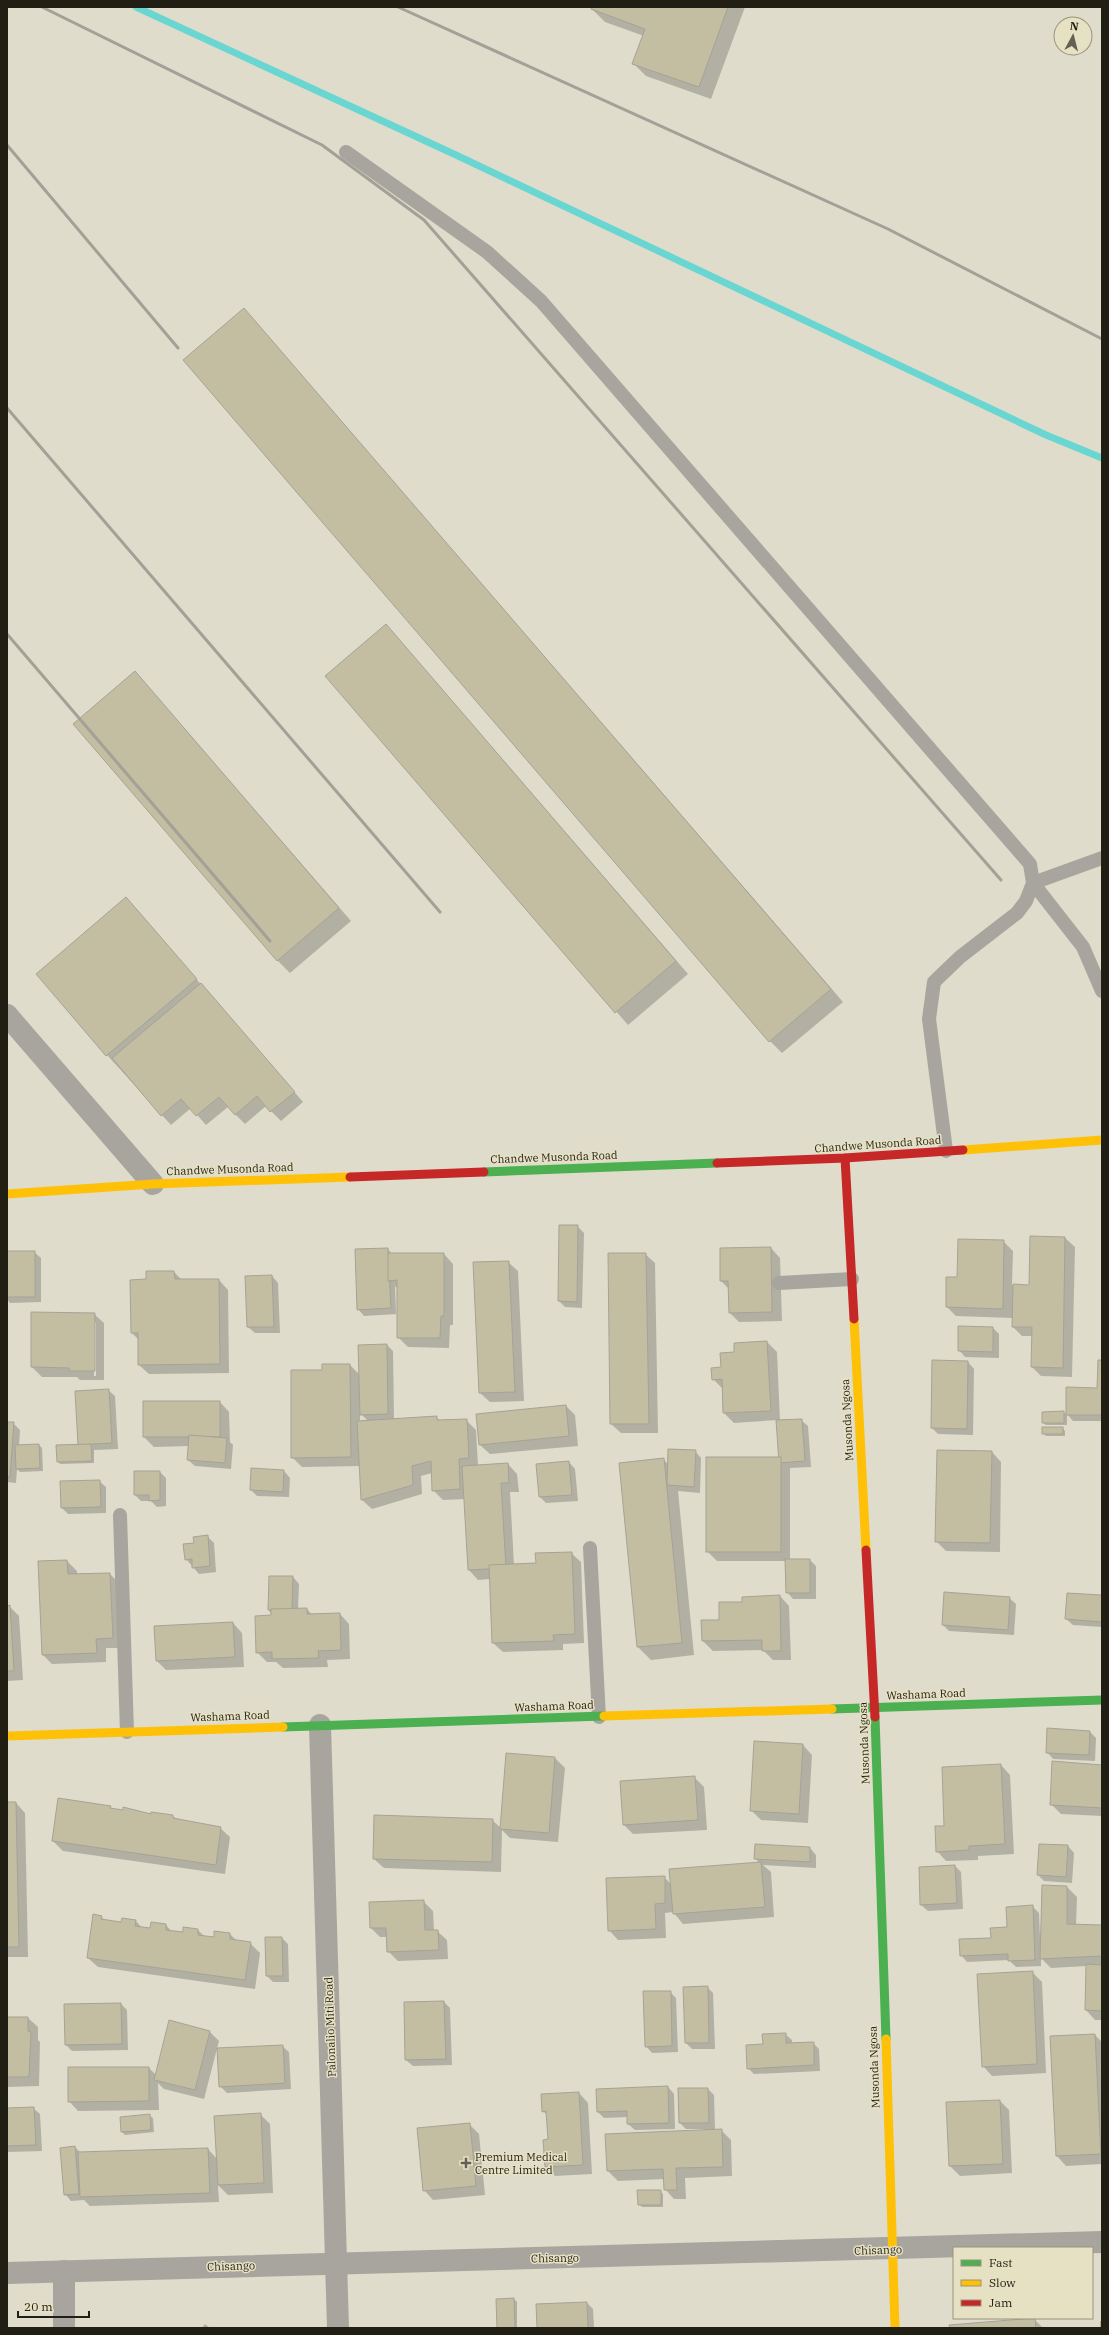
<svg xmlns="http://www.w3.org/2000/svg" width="1109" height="2335" font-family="'IBM Plex Serif',serif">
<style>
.shadow{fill:#0003;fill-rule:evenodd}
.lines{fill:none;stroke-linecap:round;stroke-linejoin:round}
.stream{stroke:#69d6d2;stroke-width:7}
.building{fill:#c3bda2;stroke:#a5a396}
.lane{stroke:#a8a59e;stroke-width:14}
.street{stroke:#a8a59e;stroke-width:22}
.fast{stroke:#4caf50;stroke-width:9}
.slow{stroke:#ffc107;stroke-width:9}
.jam{stroke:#c62828;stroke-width:9}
.rail{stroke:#a3a097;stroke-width:3}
.poi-dot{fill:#646054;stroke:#e7e1c4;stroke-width:1.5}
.labels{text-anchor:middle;stroke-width:3;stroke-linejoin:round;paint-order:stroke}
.street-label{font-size:11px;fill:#211e14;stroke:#e7e1c4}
.poi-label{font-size:11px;fill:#211e14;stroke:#e7e1c4;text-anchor:start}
</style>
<rect width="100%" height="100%" fill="#dfdccc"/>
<g class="shadow">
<polygon points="593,7 745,7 711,99 646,76 633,63 644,36 605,22 592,9"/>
<polygon points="244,309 843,1002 782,1053 770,1041"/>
<polygon points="386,625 688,974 628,1025 326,676"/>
<polygon points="135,672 351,921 290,973 277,960"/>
<polygon points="126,898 303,1102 281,1121 266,1106 245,1124 228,1107 206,1125 191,1108 171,1125 107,1055 38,974"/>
<polygon points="577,1226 584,1233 582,1308 565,1307 559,1301"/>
<polygon points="1031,1237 1065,1238 1075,1247 1072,1377 1041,1376 1032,1367 1032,1336 1022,1336 1013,1327 1013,1318 956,1316 947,1307 958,1278 1003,1241 1013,1251 1012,1285 1030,1286"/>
<polygon points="771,1248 780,1258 782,1321 739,1322 730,1313 729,1289 721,1281 721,1249"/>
<path d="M388 1249 392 1254H444L453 1264V1325H450L449 1348 408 1347 398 1337V1314L364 1316 358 1309ZM395 1286 398 1289V1314H396Z"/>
<polygon points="7,1252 34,1252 41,1258 41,1302 10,1303 7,1299"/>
<polygon points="645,1254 655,1263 658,1433 621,1433 611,1424"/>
<polygon points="508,1262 518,1271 524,1401 490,1402 480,1393"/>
<polygon points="174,1272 182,1280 219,1280 228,1290 229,1373 149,1374 139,1365 139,1340 132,1333 147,1280"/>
<polygon points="272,1276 278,1283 280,1333 255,1333 248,1327"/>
<path d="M94 1314 104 1323V1380H80L77 1377H42L32 1367ZM94 1322H96V1376H94Z"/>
<polygon points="993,1328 999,1334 999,1358 965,1357 959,1350"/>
<polygon points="767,1342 777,1352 780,1421 801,1420 808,1426 811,1467 790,1468 790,1560 810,1560 816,1566 816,1599 793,1599 787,1592 786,1561 717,1561 707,1551 779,1458 777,1420 734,1423 724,1413 723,1389 713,1379 735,1353"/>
<path d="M387 1345 393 1351 394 1420 436 1417 440 1421 466 1420 476 1430 478 1466 508 1464 517 1474 519 1492H510L514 1565 537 1564 571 1553 581 1562 584 1643 563 1644V1650L503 1652 493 1643 490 1579 478 1580 469 1570 465 1499 443 1500 433 1490 432 1473 421 1476 422 1494 372 1509 362 1500 360 1466 302 1467 292 1457 323 1371 350 1365 360 1375ZM360 1413 368 1421H360Z"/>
<polygon points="1102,1361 1102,1421 1073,1421 1067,1414 1098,1389"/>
<polygon points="968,1362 974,1369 973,1435 938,1434 932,1428"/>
<polygon points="108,1390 115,1396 118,1449 94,1450 94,1463 60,1464 58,1461 79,1446"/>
<polygon points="220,1402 229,1412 230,1442 233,1445 231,1469 195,1466 188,1460 190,1446 154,1447 144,1437"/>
<polygon points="566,1406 575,1415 578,1446 490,1454 480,1445"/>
<polygon points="1064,1412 1067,1415 1067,1425 1046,1425 1043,1423"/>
<polygon points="7,1423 13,1423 20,1430 19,1446 39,1445 42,1448 43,1471 20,1472 17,1469 16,1483 7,1482"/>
<polygon points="1063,1428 1065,1431 1065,1436 1046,1436 1043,1433"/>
<polygon points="695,1451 701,1458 700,1493 678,1491 694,1655 651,1660 638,1647 620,1464 663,1459 669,1465"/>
<polygon points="992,1452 1001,1462 1000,1552 946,1551 936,1541"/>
<polygon points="569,1462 575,1469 578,1501 546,1503 540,1497"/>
<polygon points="284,1471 290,1478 289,1497 257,1496 251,1490"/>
<polygon points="160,1472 166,1478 166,1506 157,1507 151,1501 141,1501 135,1495"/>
<polygon points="99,1481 106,1487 106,1513 68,1514 62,1508"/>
<polygon points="207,1536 214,1543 216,1572 199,1574 186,1559 195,1544"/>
<polygon points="67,1561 77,1571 77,1575 110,1574 119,1583 122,1648 106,1648 106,1662 52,1664 43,1655"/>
<polygon points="270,1577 293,1577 299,1584 298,1609 307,1609 312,1615 340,1614 349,1624 350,1659 327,1660 328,1667 283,1668 276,1662 267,1662 257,1652 272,1616 269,1610"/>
<polygon points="945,1593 1009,1598 1016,1604 1014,1635 949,1631 943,1625"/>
<polygon points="1068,1594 1102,1596 1102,1627 1073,1625 1066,1619"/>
<polygon points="780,1596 789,1606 791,1660 773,1660 763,1650 713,1651 703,1641 702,1621 720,1621 743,1603"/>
<polygon points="7,1607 10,1607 19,1616 23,1680 7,1681"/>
<polygon points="233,1623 242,1633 244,1667 166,1670 157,1661"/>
<polygon points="1090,1732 1096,1738 1095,1761 1053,1759 1047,1752"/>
<polygon points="803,1745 812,1755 808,1823 761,1820 751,1810"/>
<polygon points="507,1754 555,1758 565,1768 558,1842 510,1838 502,1830 501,1872 384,1868 374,1859 492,1820 501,1828"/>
<polygon points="1001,1765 1010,1775 1014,1854 978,1856 978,1860 946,1861 937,1851 945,1827"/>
<polygon points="1102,1766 1102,1816 1061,1814 1051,1804"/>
<polygon points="695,1778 704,1787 707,1830 633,1834 624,1825"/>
<polygon points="7,1803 16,1803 25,1813 28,1957 7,1957"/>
<polygon points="110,1807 112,1809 152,1815 173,1816 177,1820 220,1828 230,1837 225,1874 63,1851 53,1841"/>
<polygon points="1040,1845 1068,1846 1074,1853 1072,1883 1044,1881 1038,1875"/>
<polygon points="810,1848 816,1855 816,1868 763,1865 771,1872 774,1917 683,1924 673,1912 665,1913 666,1938 618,1940 609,1930 664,1877 671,1884 759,1863 755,1858"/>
<polygon points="955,1866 961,1872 963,1909 928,1911 921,1905 920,1867"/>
<polygon points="1067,1887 1077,1897 1076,1925 1102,1926 1102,2020 1095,2020 1086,2010 1087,1966 1051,1968 1041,1958 1041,1966 1016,1967 1009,1960 967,1962 961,1955 992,1939 1032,1906 1039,1913 1040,1938 1042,1938"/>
<polygon points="423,1901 433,1911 434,1931 437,1931 447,1940 448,1959 398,1961 388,1951 388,1937 380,1937 371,1928"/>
<polygon points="101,1917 106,1921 122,1923 136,1921 142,1928 151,1929 166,1925 172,1932 183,1933 198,1930 205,1937 214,1938 230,1934 237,1941 250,1943 260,1953 255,1989 98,1967 88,1958"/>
<polygon points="266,1938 282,1938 288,1944 289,1982 273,1982 267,1976"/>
<polygon points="1032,1972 1042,1982 1046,2073 992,2076 983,2066"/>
<polygon points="707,1987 713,1993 715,2049 692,2049 686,2043"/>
<polygon points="670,1992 676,1998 678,2052 652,2053 646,2046"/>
<polygon points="444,2002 450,2008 452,2065 413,2066 406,2060"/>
<polygon points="121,2004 127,2010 128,2050 72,2051 66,2045 65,2005"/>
<polygon points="7,2018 28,2018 38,2027 38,2040 40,2042 39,2086 7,2087"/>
<polygon points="209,2031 219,2041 204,2099 164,2089 158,2083 159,2110 78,2111 69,2101 149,2068 156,2075"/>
<polygon points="785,2034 792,2040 792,2044 813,2043 819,2049 820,2071 754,2074 748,2068 764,2045"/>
<polygon points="1095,2035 1102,2042 1102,2164 1066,2166 1057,2156"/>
<polygon points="282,2046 289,2052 291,2089 227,2093 220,2086"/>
<polygon points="668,2087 674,2094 675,2129 635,2130 628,2124 628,2117 604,2118 598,2112"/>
<polygon points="708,2089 714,2095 715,2130 721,2130 731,2140 732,2176 685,2178 686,2199 674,2199 665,2189 664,2179 618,2181 608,2171 606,2135 704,2131 704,2129 686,2129 680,2123"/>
<polygon points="579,2093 588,2103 592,2174 555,2176 546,2166 549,2140 548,2116 543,2111"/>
<polygon points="1000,2101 1009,2110 1012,2173 960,2176 950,2166 947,2103"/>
<polygon points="33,2108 40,2114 42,2151 7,2152 7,2109"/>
<polygon points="260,2114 270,2124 273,2193 228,2195 218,2185 219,2202 90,2206 84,2200 71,2201 65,2194 75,2147 81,2153 208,2149 217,2159"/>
<polygon points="150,2116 153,2118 154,2132 125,2135 122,2132 121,2118"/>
<polygon points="469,2124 479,2134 485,2195 433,2200 424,2190"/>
<polygon points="660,2191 663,2194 663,2207 642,2207 639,2204"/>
<polygon points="514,2299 517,2302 517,2328 498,2328"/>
<polygon points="587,2303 593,2309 594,2328 538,2328"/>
<polygon points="1034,2319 1043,2328 951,2328"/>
<rect x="1100" y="2321" width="2" height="7"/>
<polygon points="205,2324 210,2328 202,2328"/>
</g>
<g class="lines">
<polyline class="stream" points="136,7 456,155 1046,435 1102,458"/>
</g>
<g class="building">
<polygon points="592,7 728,7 699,87 632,64 645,29 591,9"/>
<polygon points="244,308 831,989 769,1042 183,360"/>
<polygon points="386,624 676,961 615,1013 325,676"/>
<polygon points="135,671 339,908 277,961 73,724"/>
<polygon points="126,897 197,979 106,1056 36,974"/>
<polygon points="201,983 295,1092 270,1112 257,1096 235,1115 219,1097 196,1116 181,1099 161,1116 112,1058"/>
<polygon points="559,1225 578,1225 577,1302 558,1301"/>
<polygon points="1030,1236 1065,1237 1063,1368 1031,1367 1032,1327 1012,1327 1013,1284 1029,1285"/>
<polygon points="958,1239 1004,1240 1003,1309 946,1307 946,1277 957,1277"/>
<polygon points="771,1247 772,1312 729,1313 728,1281 720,1281 720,1248"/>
<polygon points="388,1248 391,1308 357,1310 355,1249"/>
<rect x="7" y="1251" width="28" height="46"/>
<polygon points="388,1253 444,1253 444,1316 441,1316 440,1338 397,1338 397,1280 388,1281"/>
<polygon points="608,1253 646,1253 649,1424 610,1424"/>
<polygon points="509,1261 515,1392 479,1393 473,1262"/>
<polygon points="146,1271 174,1271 175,1279 219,1279 220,1364 138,1365 138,1333 131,1333 130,1280 146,1279"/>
<polygon points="272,1275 274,1327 247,1327 245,1276"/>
<polygon points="31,1312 95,1313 95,1371 69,1371 69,1368 31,1367"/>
<polygon points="958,1326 993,1327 993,1352 958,1351"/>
<polygon points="767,1341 771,1411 723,1413 722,1379 712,1380 711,1368 721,1367 720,1353 734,1352 734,1343"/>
<polygon points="387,1344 388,1414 360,1415 358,1345"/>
<polygon points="932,1360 968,1361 967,1429 931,1428"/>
<polygon points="1098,1360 1102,1360 1102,1415 1066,1415 1066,1387 1097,1388"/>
<polygon points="322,1364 350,1364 351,1457 291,1458 291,1370 322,1370"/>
<polygon points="109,1389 112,1443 78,1445 75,1391"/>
<rect x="143" y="1401" width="77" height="36"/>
<polygon points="566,1405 569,1436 479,1445 476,1414"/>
<polygon points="1064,1411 1064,1423 1042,1423 1042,1412"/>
<polygon points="437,1416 437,1420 467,1419 469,1458 459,1459 460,1489 432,1491 431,1461 412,1466 413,1485 361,1500 357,1421"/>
<polygon points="802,1419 805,1461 779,1463 776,1420"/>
<polygon points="7,1422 14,1422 10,1477 7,1477"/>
<rect x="1042" y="1427" width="21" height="7"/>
<polygon points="189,1435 227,1438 225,1463 187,1460"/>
<polygon points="39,1444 40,1468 16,1469 15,1445"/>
<polygon points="91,1444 92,1461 57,1462 56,1445"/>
<polygon points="668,1449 696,1450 694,1487 667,1485"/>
<polygon points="937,1450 992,1451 990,1543 935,1542"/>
<rect x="706" y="1457" width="75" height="95"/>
<polygon points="664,1458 682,1643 637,1647 619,1463"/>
<polygon points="569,1461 572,1495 539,1497 536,1464"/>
<polygon points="508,1463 509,1483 501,1483 506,1568 468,1570 462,1466"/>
<polygon points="251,1468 284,1470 283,1492 250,1490"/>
<polygon points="134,1471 160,1471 160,1500 149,1501 149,1495 134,1495"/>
<polygon points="100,1480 101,1507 61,1508 60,1481"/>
<polygon points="208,1535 210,1566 192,1568 192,1559 185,1560 183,1544 194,1543 193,1537"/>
<polygon points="572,1552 575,1634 553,1635 554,1641 492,1643 489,1565 536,1563 535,1553"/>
<polygon points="785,1559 810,1559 810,1593 786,1593"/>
<polygon points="67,1560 68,1574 110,1573 113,1638 96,1639 97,1653 42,1655 38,1561"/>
<polygon points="269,1576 293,1576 292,1611 268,1610"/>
<polygon points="944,1592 1010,1597 1008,1630 942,1625"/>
<polygon points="1067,1593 1102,1595 1102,1622 1065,1619"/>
<polygon points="780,1595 781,1651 762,1651 762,1640 702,1641 701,1620 719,1620 719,1602 742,1602 742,1597"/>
<polygon points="10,1605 14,1671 7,1671 7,1606"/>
<polygon points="307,1608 307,1614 340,1613 341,1650 318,1651 319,1658 272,1659 272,1652 256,1653 255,1616 271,1615 271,1609"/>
<polygon points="233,1622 235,1657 156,1661 154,1626"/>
<polygon points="1047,1728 1090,1731 1089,1755 1046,1753"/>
<polygon points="754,1741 803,1744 799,1814 750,1811"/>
<polygon points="506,1753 555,1757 549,1833 500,1829"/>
<polygon points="1052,1761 1102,1765 1102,1808 1050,1805"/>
<polygon points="1001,1764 1005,1844 969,1846 969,1850 936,1852 935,1826 944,1826 942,1767"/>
<polygon points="695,1776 698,1820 623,1825 620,1781"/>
<polygon points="58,1798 111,1806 110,1808 123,1810 123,1807 151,1814 151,1812 173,1815 173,1818 221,1827 216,1865 52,1841"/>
<polygon points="7,1802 16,1802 19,1947 7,1947"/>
<polygon points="374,1815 493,1819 492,1862 373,1859"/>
<polygon points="755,1844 810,1847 810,1862 754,1859"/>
<polygon points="1039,1844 1068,1845 1066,1877 1037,1875"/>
<polygon points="761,1862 765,1907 673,1914 669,1869"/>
<polygon points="955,1865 957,1903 920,1905 919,1867"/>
<polygon points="665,1876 665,1903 655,1904 656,1929 608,1931 606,1878"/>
<polygon points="1042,1885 1067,1886 1067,1924 1102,1925 1102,1956 1040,1959"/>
<polygon points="424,1900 425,1930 438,1930 439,1950 387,1952 386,1928 370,1928 369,1902"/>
<polygon points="1033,1905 1035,1960 1008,1961 1008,1954 960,1956 959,1939 991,1938 990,1928 1007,1927 1006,1907"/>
<polygon points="93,1914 102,1916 101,1919 121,1922 122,1918 136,1920 135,1926 150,1928 151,1922 166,1924 166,1930 183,1932 183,1927 198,1929 198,1935 214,1937 214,1931 230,1933 230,1939 251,1942 245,1980 87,1958"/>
<polygon points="265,1937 282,1937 283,1976 266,1976"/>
<polygon points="1086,1964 1102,1965 1102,2011 1085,2010"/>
<polygon points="1033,1971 1037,2064 982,2067 977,1974"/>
<polygon points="708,1986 709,2043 685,2043 683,1987"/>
<polygon points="643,1991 671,1991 672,2046 645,2047"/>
<polygon points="444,2001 446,2059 405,2060 404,2002"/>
<polygon points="121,2003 122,2044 65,2045 64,2004"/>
<polygon points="7,2017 28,2017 28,2031 31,2032 29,2077 7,2077"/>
<polygon points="169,2020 210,2031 195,2090 154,2080"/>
<polygon points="786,2033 786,2043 814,2042 814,2065 747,2069 746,2045 763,2044 762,2034"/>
<polygon points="1095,2034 1101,2154 1056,2156 1050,2036"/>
<polygon points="283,2045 285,2083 219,2087 217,2048"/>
<polygon points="68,2067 149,2067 149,2101 68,2102"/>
<polygon points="668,2086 669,2123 627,2124 627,2111 597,2112 596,2089"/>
<polygon points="678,2088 708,2088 709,2123 679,2123"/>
<polygon points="579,2092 583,2165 545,2167 543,2140 548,2139 546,2111 542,2112 541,2094"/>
<polygon points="1000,2100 1003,2164 949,2166 946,2102"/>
<polygon points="34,2107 36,2145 7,2146 7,2108"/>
<polygon points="261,2113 264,2183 218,2185 214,2116"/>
<polygon points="150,2114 151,2130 121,2132 120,2117"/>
<polygon points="470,2123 476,2186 423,2191 417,2128"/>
<polygon points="722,2129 723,2167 676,2168 677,2190 664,2190 663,2169 607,2171 605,2134"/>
<polygon points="75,2146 79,2194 64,2195 60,2148"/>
<polygon points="208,2148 210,2193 80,2197 78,2152"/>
<polygon points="637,2190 661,2190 661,2205 638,2205"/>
<polygon points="514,2298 515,2328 497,2328 496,2299"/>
<polygon points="587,2302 588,2328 537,2328 536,2304"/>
<polygon points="1035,2318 1036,2328 950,2328 949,2325"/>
</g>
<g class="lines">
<g class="lane">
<polyline points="346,152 487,252 541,301 1030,864 1033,883 1026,901 1017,913 960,957 934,982 929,1019 946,1151"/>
<polyline points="1102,858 1033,883 1083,947 1102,991"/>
<polyline points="779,1283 852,1279"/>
<polyline points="120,1515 127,1732"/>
<polyline points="590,1548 599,1717"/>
</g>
<g class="street">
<polyline points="7,1015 153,1184"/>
<polyline points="320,1725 338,2328"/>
<polyline points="64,2271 64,2328"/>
<polyline points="7,2273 1102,2242"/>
</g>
<g class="fast">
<polyline points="484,1172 717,1163"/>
<polyline points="832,1709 1102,1700"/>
<polyline points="875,1717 886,2039"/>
<polyline points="283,1727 604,1716"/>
</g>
<g class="slow">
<polyline points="963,1150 1102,1140"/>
<polyline points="7,1194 153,1184 350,1177"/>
<polyline points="854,1319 866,1550"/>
<polyline points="604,1716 832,1709"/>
<polyline points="7,1736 283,1727"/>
<polyline points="886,2039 895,2328"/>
</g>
<g class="jam">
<polyline points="845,1158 854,1319"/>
<polyline points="717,1163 845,1158 963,1150"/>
<polyline points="350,1177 484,1172"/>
<polyline points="866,1550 875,1717"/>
</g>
<g class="rail">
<polyline points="42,7 322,145 424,220 1001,880"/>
<polyline points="398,7 888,229 1102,339"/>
<polyline points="7,145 178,348"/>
<polyline points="7,408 440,912"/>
<polyline points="7,634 270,941"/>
</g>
</g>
<path class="poi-dot" d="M464 2157h4v4h4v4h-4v4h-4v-4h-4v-4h4z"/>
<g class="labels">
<g class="street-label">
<text transform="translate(878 1144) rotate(-4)" y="4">Chandwe Musonda Road</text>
<text transform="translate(554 1157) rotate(-2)" y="4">Chandwe Musonda Road</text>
<text transform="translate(230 1169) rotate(-2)" y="4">Chandwe Musonda Road</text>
<text transform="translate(847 1420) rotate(-93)" y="4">Musonda Ngosa</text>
<text transform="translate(926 1694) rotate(-2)" y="4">Washama Road</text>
<text transform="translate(554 1706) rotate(-2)" y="4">Washama Road</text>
<text transform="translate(230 1716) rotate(-2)" y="4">Washama Road</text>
<text transform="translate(864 1743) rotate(-92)" y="4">Musonda Ngosa</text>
<text transform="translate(330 2027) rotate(-92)" y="4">Palonalio Miti Road</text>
<text transform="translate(874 2067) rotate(-92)" y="4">Musonda Ngosa</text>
<text transform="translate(878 2250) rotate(-2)" y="4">Chisango</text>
<text transform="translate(555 2258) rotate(-1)" y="4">Chisango</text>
<text transform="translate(231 2266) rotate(-2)" y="4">Chisango</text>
</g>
<g class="poi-label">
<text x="475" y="2161">Premium Medical<tspan x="475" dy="13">Centre Limited</tspan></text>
</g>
</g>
<rect width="1109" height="2335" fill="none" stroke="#211e14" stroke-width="16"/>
<rect x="953" y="2247" width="140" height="72" fill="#e7e1c4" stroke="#98937e"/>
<rect x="961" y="2260" width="20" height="6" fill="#4caf50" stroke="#98937e"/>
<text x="989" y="2267" font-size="12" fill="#211e14">Fast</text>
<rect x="961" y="2280" width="20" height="6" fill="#ffc107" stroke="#98937e"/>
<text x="989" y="2287" font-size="12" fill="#211e14">Slow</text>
<rect x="961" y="2300" width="20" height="6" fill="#c62828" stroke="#98937e"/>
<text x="989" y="2307" font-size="12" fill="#211e14">Jam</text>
<g transform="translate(1073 36) rotate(7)"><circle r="19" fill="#e7e1c4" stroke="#98937e"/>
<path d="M0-3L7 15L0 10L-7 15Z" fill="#646054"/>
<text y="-6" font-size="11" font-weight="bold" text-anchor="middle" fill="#211e14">N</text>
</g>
<path d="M18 2311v6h71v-6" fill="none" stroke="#211e14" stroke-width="2"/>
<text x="24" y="2311" font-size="12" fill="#211e14" stroke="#e7e1c4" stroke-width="3" paint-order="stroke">20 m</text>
</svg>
